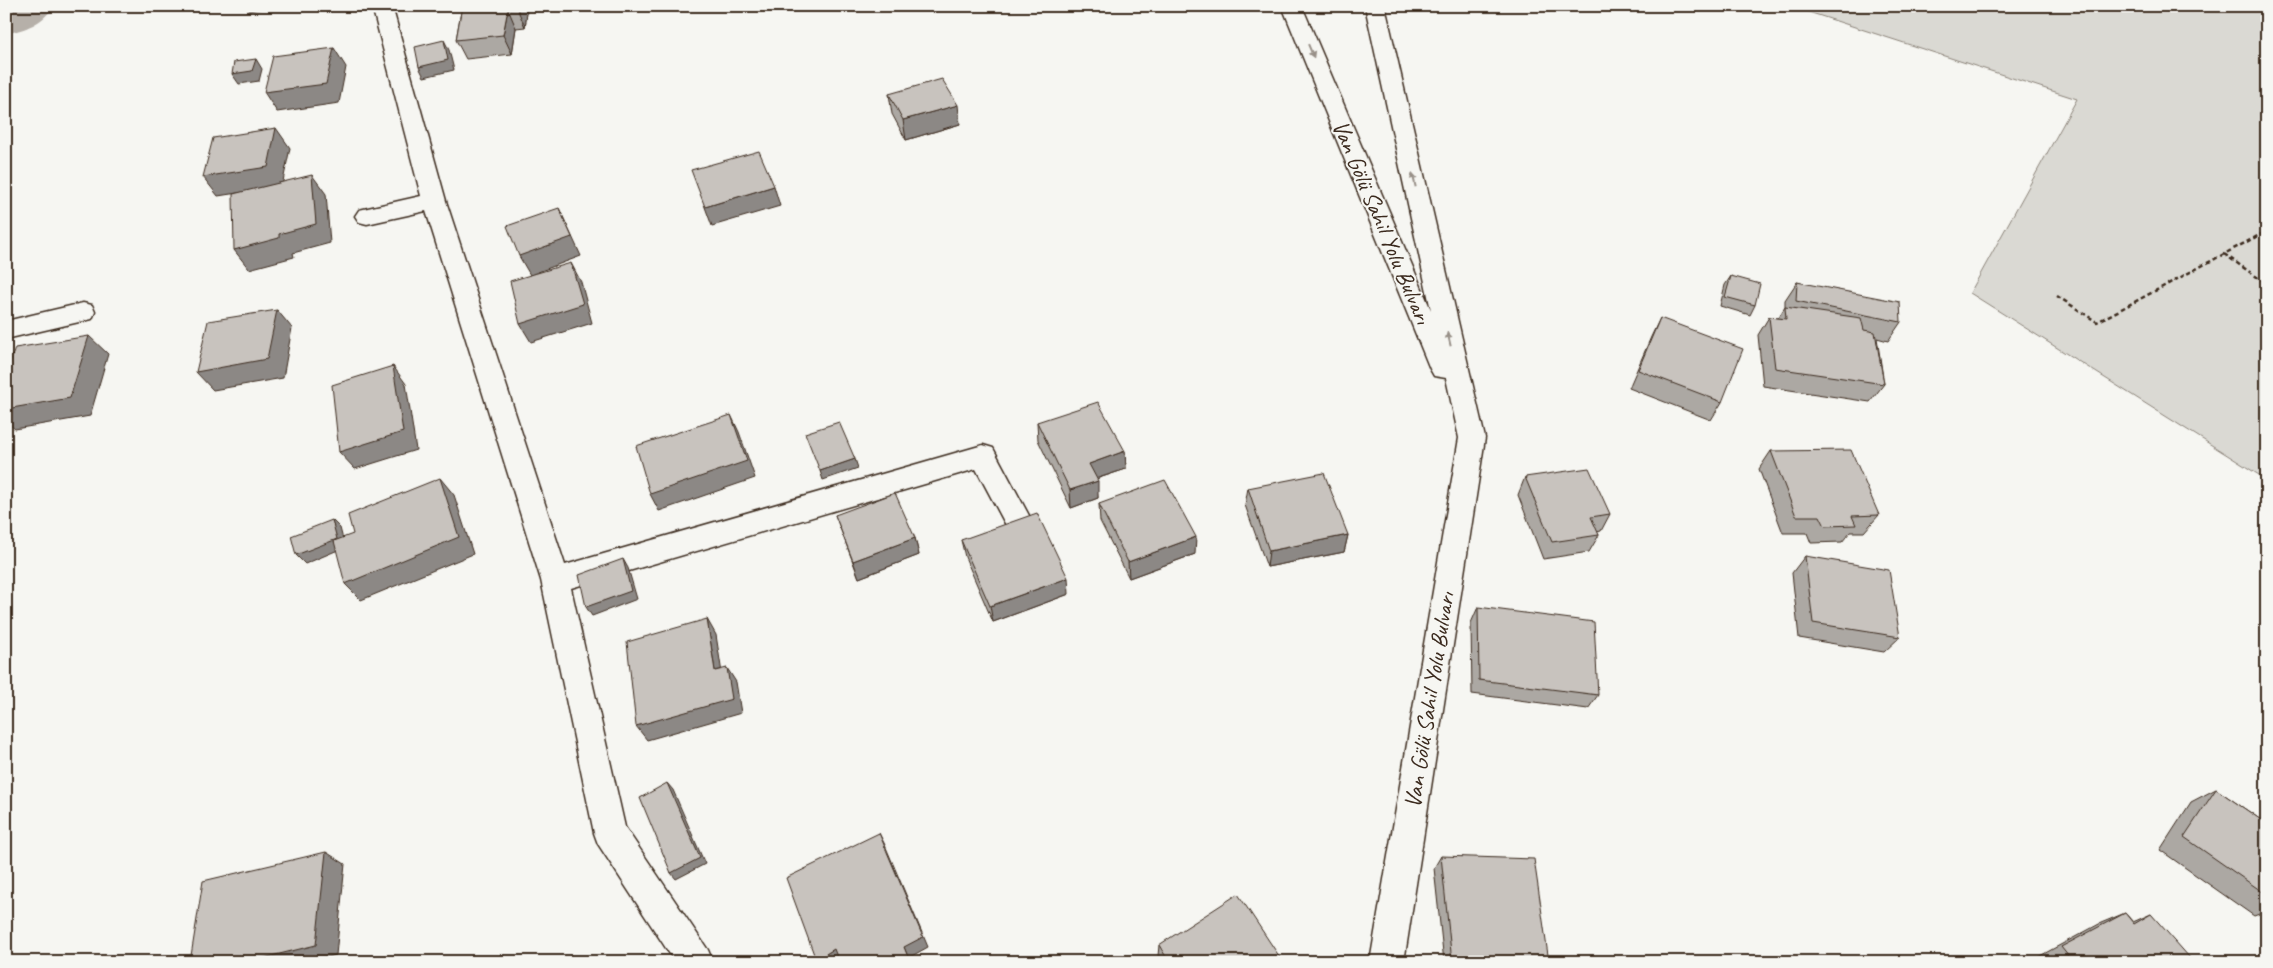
<svg xmlns="http://www.w3.org/2000/svg" width="2273" height="968" font-family="Caveat,sans-serif">
<style>
.green{fill:#dad9d3;stroke:#8a8278}
.lines{fill:none;stroke-linecap:round;stroke-linejoin:round}
.river{fill:#b6b0a9;fill-rule:evenodd}
.minor-casing{stroke:#3b2a1e;stroke-width:3}
.major-casing{stroke:#3b2a1e;stroke-width:3}
.path{stroke:#3b2a1e;stroke-width:2.5;stroke-dasharray:4.5 3;stroke-linecap:butt}
.minor{fill:#f6f6f2;fill-rule:evenodd}
.major{fill:#f6f6f2;fill-rule:evenodd}
.wall{fill:#aca8a3;stroke:#3b2a1e}
.shaded-wall{fill:#8c8885;stroke:#3b2a1e}
.building{fill:#c8c3be;stroke:#3b2a1e}
.oneway{fill:#989088}
.labels{text-anchor:middle;stroke-width:4;stroke-linejoin:round;paint-order:stroke}
.street-label{font-size:24px;fill:#3b2a1e;stroke:#f6f6f2}
</style>
<rect width="100%" height="100%" fill="#f6f6f2"/>
<filter id="ink" filterUnits="userSpaceOnUse"><feTurbulence type="fractalNoise" baseFrequency=".02" numOctaves="2"/><feDisplacementMap in="SourceGraphic" scale="10" xChannelSelector="R" yChannelSelector="G"/><feConvolveMatrix kernelMatrix="1 2 1 2 8 2 1 2 1" color-interpolation-filters="sRGB"/></filter>
<g filter="url(#ink)">
<polygon class="green" points="1790,6 2267,6 2267,480 1970,293 2077,99"/>
<g class="lines">
<path class="river" d="M6 6H54C42 24 26 29 6 34Z"/>
<defs>
<g id="minor">
<polygon points="372,6 392,6 446,201 565,565 983,445 993,448 1033,523 1029,531 1019,535 1009,531 976,469 571,588 625,827 708,950 713,962 675,962 598,844 594,833 541,580 426,211 367,224 359,222 355,216 359,210 421,196"/>
<polygon points="83,303 92,305 95,312 92,319 6,339 6,321"/>
</g>
<polygon id="major" points="1282,6 1302,6 1431,310 1365,6 1385,6 1485,438 1404,962 1370,962 1459,438 1446,378 1434,376 1430,369"/>
</defs>
<use href="#minor" class="minor-casing"/>
<use href="#major" class="major-casing"/>
<g class="path">
<polyline points="2224,254 2267,284"/>
<polyline points="2057,296 2097,322 2267,231"/>
</g>
<use href="#minor" class="minor"/>
<use href="#major" class="major"/>
</g>
<g class="wall">
<polygon points="462,6 524,6 527,13 525,27 516,28 512,54 466,59 456,40"/>
<polygon points="889,94 960,124 906,140 892,114"/>
<polygon points="1731,276 1755,305 1750,315 1720,306 1725,285"/>
<polygon points="1797,282 1901,322 1888,341 1877,338 1884,384 1870,402 1763,386 1758,335 1769,317 1778,318 1785,307 1785,300"/>
<polygon points="1660,318 1722,402 1711,420 1629,388 1651,337"/>
<polygon points="1037,422 1125,451 1126,469 1096,479 1098,498 1071,508 1038,440"/>
<polygon points="1771,451 1879,515 1864,532 1850,532 1842,542 1811,543 1807,533 1783,533 1759,469"/>
<polygon points="1525,477 1610,514 1601,531 1597,532 1599,535 1589,552 1543,559 1518,495"/>
<polygon points="1248,488 1348,535 1344,552 1267,567 1245,505"/>
<polygon points="1099,504 1195,554 1129,578 1100,521"/>
<polygon points="835,515 915,538 919,555 859,578"/>
<polygon points="961,540 1069,594 993,622 965,557"/>
<polygon points="1805,556 1900,637 1884,652 1799,638 1792,573"/>
<polygon points="1478,607 1598,695 1588,709 1472,694 1471,623"/>
<polygon points="2216,789 2267,824 2267,911 2254,916 2160,850 2191,802"/>
<polygon points="1441,856 1549,962 1444,962 1434,868"/>
<polygon points="2125,913 2133,922 2151,914 2183,962 2042,962 2038,957 2101,923"/>
<polygon points="1159,945 1283,962 1162,962 1158,956"/>
</g>
<g class="shaded-wall">
<polygon points="246,6 274,6 249,11"/>
<polygon points="517,6 524,6 527,13 525,27 517,8"/>
<polygon points="508,9 516,28 512,54 503,35"/>
<polygon points="444,40 449,50 454,70 424,77 419,67"/>
<polygon points="334,48 346,67 339,103 277,112 264,92"/>
<polygon points="256,59 262,69 259,81 239,84 232,74"/>
<polygon points="958,105 960,124 906,140 903,120"/>
<polygon points="276,128 290,148 282,186 218,196 203,177"/>
<polygon points="312,175 326,194 330,243 293,253 294,257 249,269 234,250 279,234"/>
<polygon points="774,186 780,206 712,226 705,207"/>
<polygon points="559,208 581,256 530,275 519,256"/>
<polygon points="571,263 581,282 592,323 531,342 520,324"/>
<polygon points="277,310 292,328 283,378 213,390 196,372"/>
<polygon points="89,336 108,354 90,416 15,429 6,422 6,409"/>
<polygon points="393,366 406,384 416,450 355,469 339,452"/>
<polygon points="731,415 739,432 755,478 659,511 650,494"/>
<polygon points="1125,451 1126,469 1089,481 1089,464"/>
<polygon points="855,459 858,468 823,480 820,471"/>
<polygon points="440,478 454,495 473,554 361,600 345,584"/>
<polygon points="1098,481 1098,498 1071,508 1070,490"/>
<polygon points="332,520 340,528 345,547 305,564 296,555"/>
<polygon points="1348,535 1344,552 1267,567 1269,551"/>
<polygon points="1196,537 1195,554 1129,578 1128,562"/>
<polygon points="915,538 919,555 859,578 853,561"/>
<polygon points="623,559 628,568 637,599 592,616 586,607"/>
<polygon points="1068,578 1069,594 993,622 990,606"/>
<polygon points="707,619 716,635 724,686 715,671"/>
<polygon points="727,668 736,682 741,713 647,740 636,726"/>
<polygon points="667,783 673,790 705,864 676,879 671,873"/>
<polygon points="879,833 885,845 928,947 910,957 912,962 910,962 904,947"/>
<polygon points="326,852 345,864 336,955 308,962 247,962"/>
<polygon points="834,949 842,960 838,962 818,962 816,960"/>
</g>
<g class="building">
<polygon points="462,6 517,6 517,8 508,9 503,35 456,40"/>
<polygon points="444,40 448,60 419,67 415,47"/>
<polygon points="334,48 326,84 264,92 273,56"/>
<polygon points="256,59 252,71 232,74 234,62"/>
<polygon points="942,79 958,105 903,120 889,94"/>
<polygon points="276,128 268,167 203,177 213,138"/>
<polygon points="759,151 774,186 705,207 691,170"/>
<polygon points="312,175 316,224 279,234 279,238 234,250 233,194"/>
<polygon points="559,208 572,237 519,256 507,226"/>
<polygon points="571,263 583,304 520,324 510,281"/>
<polygon points="1731,276 1760,284 1755,305 1725,297"/>
<polygon points="1797,282 1900,302 1901,322 1796,301"/>
<polygon points="1785,307 1861,318 1864,330 1875,332 1884,384 1775,368 1769,317 1786,319"/>
<polygon points="277,310 267,359 196,372 208,321"/>
<polygon points="1660,318 1743,349 1722,402 1638,370"/>
<polygon points="89,336 70,398 6,409 6,375 15,348"/>
<polygon points="393,366 403,432 339,452 332,385"/>
<polygon points="1098,402 1125,451 1089,464 1098,481 1070,490 1037,422"/>
<polygon points="731,415 747,461 650,494 636,446"/>
<polygon points="839,422 855,459 820,471 805,433"/>
<polygon points="1851,450 1879,515 1852,516 1856,525 1825,526 1820,516 1796,516 1771,451"/>
<polygon points="1589,468 1610,514 1591,517 1599,535 1552,542 1525,477"/>
<polygon points="1324,473 1348,535 1269,551 1248,488"/>
<polygon points="440,478 459,537 345,584 334,541 353,534 348,515"/>
<polygon points="1165,480 1196,537 1128,562 1099,504"/>
<polygon points="895,493 915,538 853,561 835,515"/>
<polygon points="1037,513 1068,578 990,606 961,540"/>
<polygon points="332,520 337,539 296,555 291,536"/>
<polygon points="1805,556 1889,570 1900,637 1813,623"/>
<polygon points="623,559 631,591 586,607 579,575"/>
<polygon points="1478,607 1594,622 1598,695 1479,680"/>
<polygon points="707,619 715,671 727,668 732,699 636,726 627,642"/>
<polygon points="667,783 700,858 671,873 640,798"/>
<polygon points="2216,789 2267,824 2267,895 2184,837"/>
<polygon points="879,833 923,937 904,947 910,962 839,962 834,949 816,960 786,878"/>
<polygon points="326,852 316,945 247,962 190,962 203,881"/>
<polygon points="1441,856 1534,859 1549,962 1452,962"/>
<polygon points="1238,894 1283,962 1169,962 1159,945"/>
<polygon points="2125,913 2134,924 2151,914 2190,958 2183,962 2073,962 2061,947"/>
</g>
<defs><path id="oneway-solid" d="M-6-.8H1V-3.2L6.5 0L1 3.2V.8H-6Z" transform="scale(1.25)"/></defs>
<g class="oneway">
<use href="#oneway-solid" transform="translate(1311 51) rotate(67)"/>
<use href="#oneway-solid" transform="translate(1414 180) rotate(-103)"/>
<use href="#oneway-solid" transform="translate(1449 339) rotate(-103)"/>
</g>
</g>
<g class="labels">
<g class="street-label">
<text transform="translate(1382 222) rotate(67)" y="8">Van Gölü Sahil Yolu Bulvarı</text>
<text transform="translate(1429 700) rotate(-81)" y="8">Van Gölü Sahil Yolu Bulvarı</text>
</g>
</g>
<rect width="2273" height="968" fill="none" stroke="#f6f6f2" stroke-width="25"/>
<rect x="12" y="12" width="2248" height="943" fill="none" stroke="#3b2a1e" stroke-width="2" filter="url(#ink)"/>
</svg>
